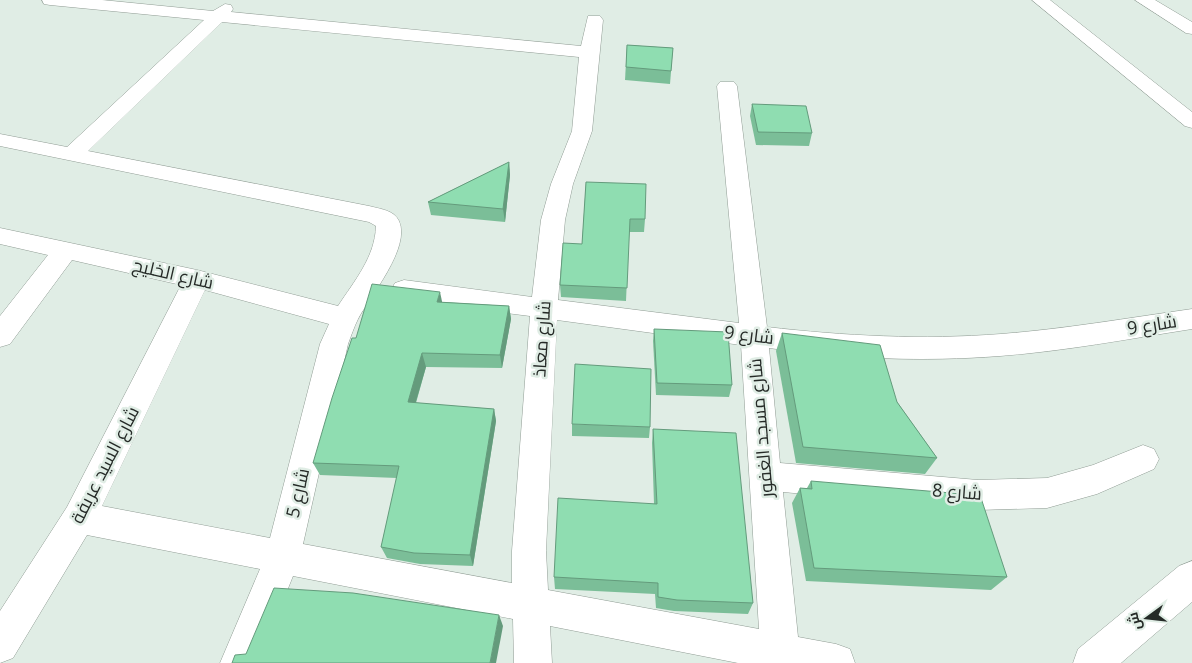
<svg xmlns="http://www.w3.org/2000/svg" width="1192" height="663" font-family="'Open Sans',Cairo,sans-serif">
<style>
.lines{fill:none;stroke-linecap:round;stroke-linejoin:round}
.street-casing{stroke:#909c94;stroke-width:1}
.street{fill:#fff;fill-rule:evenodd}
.wall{fill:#7bbe98}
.shaded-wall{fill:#649b7c}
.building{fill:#8fddb1;stroke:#649b7c}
.labels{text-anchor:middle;stroke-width:5;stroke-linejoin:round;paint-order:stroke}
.street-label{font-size:18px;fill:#252a27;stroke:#e0ede5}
</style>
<rect width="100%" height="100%" fill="#e0ede5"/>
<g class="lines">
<defs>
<g id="street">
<path d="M42 0H102L213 11 225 4 231 5 233 9 231 12 581 46 588 16H600L603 20 592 131 573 184 565 220 558 300 739 323 717 86 720 82H734L737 86 767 327C844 336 923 340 1001 334 1065 329 1128 318 1192 309V329C1128 339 1065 351 1000 356 923 362 846 359 769 348L780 463 978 480 1047 478 1093 465 1143 445 1154 449 1159 459 1154 469 1097 494 1047 508 978 510 783 492 798 637 836 644 850 649 855 663H738L550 626 552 663H514L513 619 293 576 258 663H220L260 569 87 535 13 658 0 663V611L67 507 181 285 72 260 10 344 0 347V316L48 255 0 244V228L197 270 338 306C355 280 375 257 376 226L369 222 0 146V134L67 147 204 20 50 5 44 4ZM222 22 579 57 572 131 551 184 541 220 532 297 404 280 395 283 391 290 395 297 404 300 530 316 512 551V583L303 544 348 344C351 336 354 327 358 319 370 296 411 248 399 221 394 210 380 209 369 206L88 151ZM205 290 329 324 320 344 270 538 102 506ZM557 320 741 345 759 629 548 590 546 551Z"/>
<polygon points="1032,0 1050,0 1192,112 1192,128 1185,126"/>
<polygon points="1135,0 1155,0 1192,22 1192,34 1186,33"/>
<polygon points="1192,561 1192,602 1121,663 1073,663 1078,649 1179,566"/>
</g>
</defs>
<use href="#street" class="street-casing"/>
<use href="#street" class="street"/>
</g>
<g class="wall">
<polygon points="627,45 673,48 670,84 625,80"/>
<polygon points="752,104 812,133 809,146 756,145 750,116"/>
<polygon points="509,162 510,175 505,222 431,215 428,202"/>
<polygon points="586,182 645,219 644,232 629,232 626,301 561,297 560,285 582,244"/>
<polygon points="443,302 509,306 511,319 502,368 426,367 416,403 494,409 496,421 473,566 420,564 387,558 381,547 397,478 320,475 313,463"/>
<polygon points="654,329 732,385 729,397 656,395 653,341"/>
<polygon points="782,333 897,402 937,458 925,474 796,463 776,351"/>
<polygon points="572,424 650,427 649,438 572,436"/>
<polygon points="653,429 753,603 748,614 674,611 656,608 655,594 555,589 554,577 654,504 652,443"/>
<polygon points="811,481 1007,577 991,590 806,581 792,503 800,488 807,488"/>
</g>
<g class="shaded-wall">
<polygon points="509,162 510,175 505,222 503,209"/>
<polygon points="440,292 443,306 437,302"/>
<polygon points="509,306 511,319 502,368 500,355"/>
<polygon points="422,353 426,367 412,415 408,402"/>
<polygon points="494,409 496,421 473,566 470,555"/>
<polygon points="499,615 503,626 496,663 490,663"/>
</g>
<g class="building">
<polygon points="627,45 673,48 671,71 626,67"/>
<polygon points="752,104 806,106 812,133 758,132"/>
<polygon points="509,162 503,209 428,202"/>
<polygon points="586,182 646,184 645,219 630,219 627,288 560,285 563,243 582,244"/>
<polygon points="372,284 440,292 437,302 509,306 500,355 422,353 408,402 494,409 470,555 414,553 381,547 399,466 313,463 332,398 352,338 356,338"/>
<polygon points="654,329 728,332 732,385 657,383"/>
<polygon points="782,333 880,345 897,402 937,458 803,447"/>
<polygon points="575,364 651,369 650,427 572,424"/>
<polygon points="653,429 736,433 753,603 677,600 658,597 658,583 554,577 558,498 657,504"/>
<polygon points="811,481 963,494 965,497 981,498 1007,577 814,568 800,488 812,489"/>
<polygon points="274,588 353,593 499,615 490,663 232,663 235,655 246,654"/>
</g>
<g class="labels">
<g class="street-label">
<text transform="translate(173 274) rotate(13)" y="6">شارع الخليج</text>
<text transform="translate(1152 325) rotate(-9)" y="6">شارع 9</text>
<text transform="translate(749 335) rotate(7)" y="6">شارع 9</text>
<text transform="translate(542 339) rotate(-86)" y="6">شارع معاذ</text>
<text transform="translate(761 428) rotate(-95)" y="6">شارع مسجد الغفور</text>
<text transform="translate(105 465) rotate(-63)" y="6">شارع السيد عريفة</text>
<text transform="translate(957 492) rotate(4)" y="6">شارع 8</text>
<text transform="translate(298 493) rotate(-77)" y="6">شارع 5</text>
</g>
</g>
<g transform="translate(1147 618) rotate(255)" stroke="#e0ede5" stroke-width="4" paint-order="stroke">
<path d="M0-4L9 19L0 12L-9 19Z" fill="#252a27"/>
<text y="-8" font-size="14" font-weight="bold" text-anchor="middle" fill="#252a27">ش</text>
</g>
</svg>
